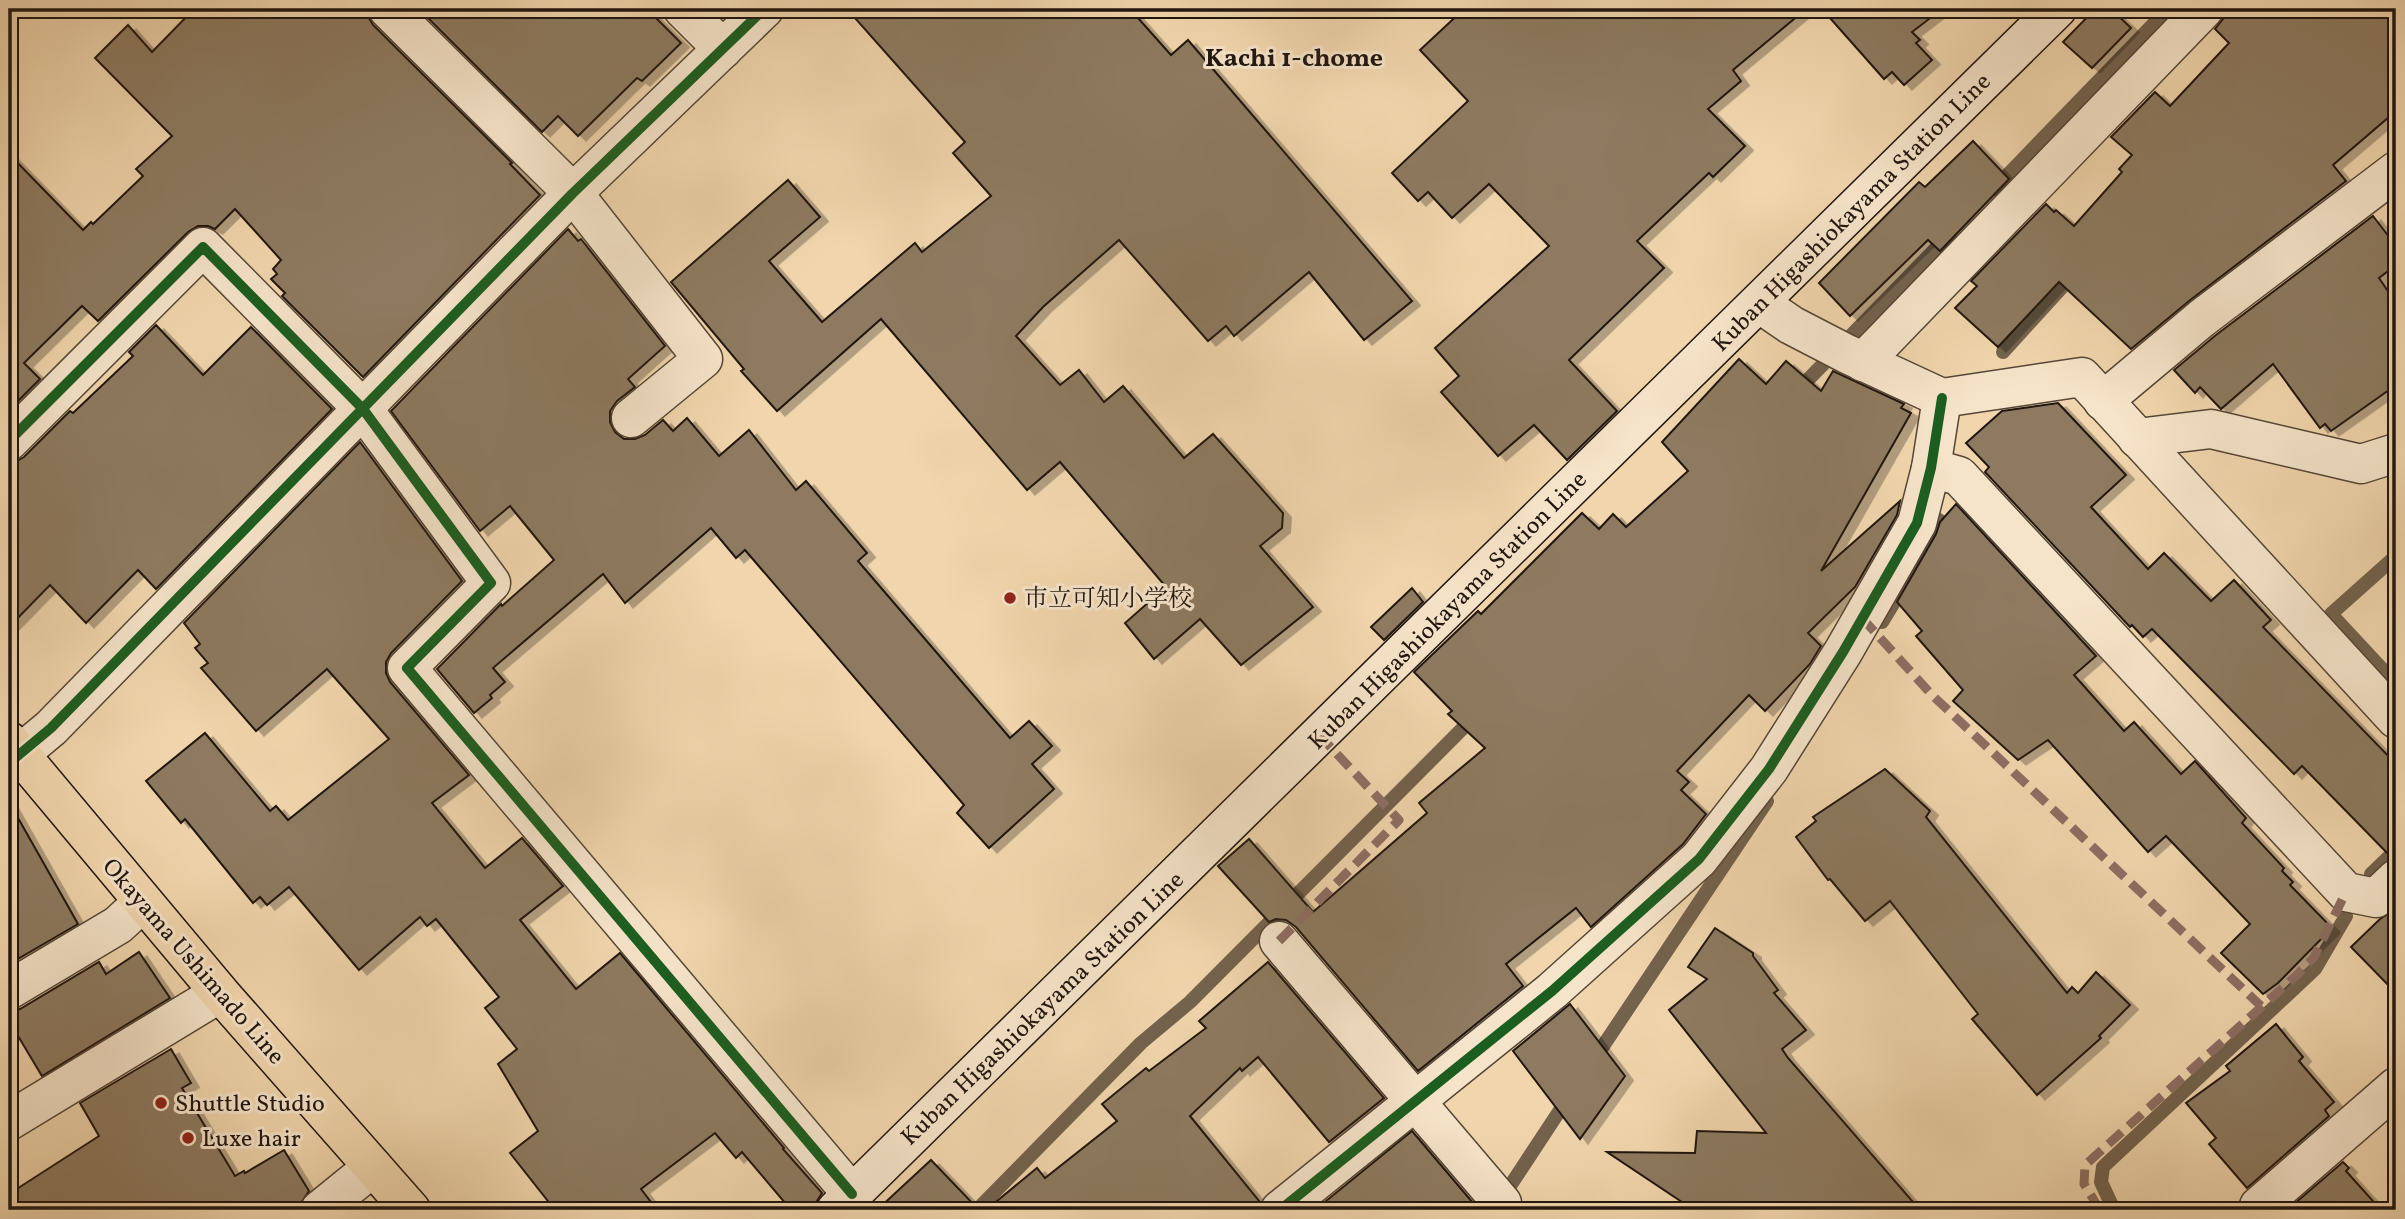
<svg xmlns="http://www.w3.org/2000/svg" width="2405" height="1219" font-family="Vollkorn,'Noto Serif JP',serif">
<style>
.lines{fill:none;stroke-linecap:round;stroke-linejoin:round}
.stream{stroke:#73624d;stroke-width:14}
.building{fill:#8d7a61;stroke:#20160f;stroke-width:2;filter:url(#shadow)}
.street-casing{stroke:#544636;stroke-width:41}
.secondary-casing{stroke:#20160f;stroke-width:41}
.primary-casing{stroke:#20160f;stroke-width:41}
.street{stroke:#f6e4ca;stroke-width:38}
.secondary{stroke:#f6e4ca;stroke-width:38}
.primary{stroke:#f1d6ad;stroke-width:38}
.quiet{stroke:#8d6e63;stroke-width:9;stroke-dasharray:18 9;stroke-linecap:butt}
.cycleway-casing{stroke:#f6e4ca;stroke-width:15}
.cycleway{stroke:#1b5e20;stroke-width:10}
.poi-dot{fill:#8f2418;stroke:#f6e4ca;stroke-width:2.5}
.labels{text-anchor:middle;stroke-width:6;stroke-linejoin:round;paint-order:stroke}
.street-label{font-size:24px;fill:#20160f;stroke:#f6e4ca}
.poi-label{font-size:24px;fill:#20160f;stroke:#f6e4ca;text-anchor:start}
.neighbourhood-label{font-size:26px;font-weight:bold;fill:#20160f;stroke:#f6e4ca}
</style>
<defs>
<filter id="shadow"><feDropShadow dx="8" dy="4.5" stdDeviation="0" flood-color="#0004"/></filter>
</defs>
<rect width="100%" height="100%" fill="#f1d6ad"/>
<filter id="stains"><feTurbulence type="fractalNoise" baseFrequency=".00286" numOctaves="4"/><feColorMatrix values="0 0 0 0 .2 0 0 0 0 .09 0 0 0 0 .02 0 0 0 .5 -.17"/></filter>
<radialGradient id="worn" r=".72"><stop offset=".6" stop-color="#630" stop-opacity="0"/><stop offset="1" stop-color="#630" stop-opacity=".3"/></radialGradient>
<g class="lines">
<g class="stream">
<polyline points="1994,189 2168,9"/>
<polyline points="2003,352 2074,274"/>
<polyline points="1796,392 1950,234"/>
<polyline points="2396,556 2331,614 2396,684"/>
<polyline points="1882,622 1921,558 1939,520"/>
<polyline points="2371,874 2396,850"/>
<polyline points="1593,1061 1767,801"/>
<polyline points="977,1210 1141,1043 1190,1002 1476,715"/>
<polyline points="1482,1210 1508,1189 1568,1098"/>
<polyline points="2114,1210 2101,1182 2103,1167 2315,969 2346,916"/>
</g>
</g>
<g class="building">
<polygon points="194,9 367,9 367,15 373,25 512,163 510,164 540,195 363,377 282,296 285,293 271,279 277,274 273,269 281,260 235,209 215,229 208,226 198,226 188,232 98,321 82,306 24,363 40,379 9,410 9,154 83,230 91,222 93,224 143,176 136,169 172,136 95,58 128,25 152,52"/>
<polygon points="419,9 647,9 681,43 642,81 637,78 578,136 558,116 542,132"/>
<polygon points="847,9 1130,9 1171,55 1188,40 1412,301 1364,340 1309,272 1234,336 1226,326 1208,341 1119,240 1043,307 1016,336 1060,385 1079,370 1104,402 1123,386 1184,458 1213,434 1283,513 1282,528 1260,546 1313,607 1241,665 1200,619 1154,659 1125,623 1166,587 1060,462 1027,490 881,319 777,411 741,371 744,369 671,282 788,180 820,217 769,261 822,322 915,243 922,252 991,196 953,153 965,142"/>
<polygon points="1464,9 1806,9 1733,70 1741,81 1708,109 1745,146 1713,177 1709,173 1637,241 1664,268 1569,360 1617,411 1567,460 1534,425 1498,456 1441,392 1459,376 1435,348 1549,246 1489,184 1452,218 1428,192 1418,201 1392,173 1468,101 1420,50"/>
<polygon points="1822,9 1942,9 1912,32 1920,40 1916,43 1932,60 1904,85 1892,72 1884,79"/>
<polygon points="2095,9 2111,9 2131,28 2092,68 2063,42"/>
<polygon points="2231,9 2396,9 2396,111 2333,165 2346,181 2189,301 2131,349 2059,282 1998,347 1955,308 1977,286 1971,281 2046,204 2054,212 2056,210 2074,226 2122,172 2119,169 2132,155 2111,137 2155,92 2170,106 2229,43 2215,29"/>
<polygon points="1973,141 2009,179 1940,251 1928,240 1850,316 1819,283 1919,182 1925,187"/>
<polygon points="2373,216 2396,246 2396,265 2379,278 2396,303 2396,385 2331,431 2325,424 2320,428 2273,364 2221,409 2200,387 2195,393 2174,370 2216,335"/>
<polygon points="568,229 578,241 581,239 665,346 628,379 635,387 617,401 610,411 610,422 615,432 624,439 635,439 645,435 663,420 673,431 687,418 719,456 749,430 796,490 806,481 867,553 858,561 1010,738 1029,721 1052,746 1032,764 1054,789 989,848 957,813 964,805 745,550 736,558 711,528 625,603 603,574 493,668 505,682 490,695 492,698 474,713 437,669 501,604 502,606 554,560 510,506 480,531 391,411"/>
<polygon points="156,325 203,375 251,327 332,409 156,589 138,570 86,623 50,585 9,627 9,462 15,462 24,457 70,411 73,413 133,356 129,352"/>
<polygon points="1739,359 1766,384 1786,361 1821,391 1833,371 1904,404 1901,408 1911,413 1821,571 1900,501 1897,515 1855,587 1808,633 1821,646 1810,664 1765,711 1749,695 1677,771 1689,782 1681,790 1706,814 1683,844 1591,927 1576,908 1506,964 1523,986 1418,1071 1296,927 1286,920 1276,919 1269,922 1218,866 1249,839 1313,912 1427,813 1419,803 1485,748 1448,714 1452,711 1414,672 1478,611 1481,614 1582,513 1599,529 1613,514 1626,527 1688,471 1662,442"/>
<polygon points="2058,403 2126,475 2091,507 2148,569 2164,553 2211,601 2234,580 2271,620 2263,627 2396,764 2396,858 2392,858 2302,766 2294,774 2152,629 2143,637 2132,625 2130,627 1985,472 1989,467 1966,443 2002,411"/>
<polygon points="360,442 462,581 391,653 386,662 386,673 390,682 469,775 432,803 485,868 522,838 563,886 520,920 576,989 620,953 784,1148 783,1149 822,1193 815,1204 815,1210 791,1210 742,1152 736,1158 715,1133 641,1189 657,1210 555,1210 510,1153 538,1131 498,1064 517,1049 485,1008 499,997 436,919 427,926 420,917 359,970 289,887 267,905 260,897 253,903 185,819 181,823 146,781 205,733 270,811 276,806 288,820 389,739 327,669 256,731 201,668 208,663 195,648 200,644 184,623"/>
<polygon points="1956,504 2096,656 2074,675 2124,731 2134,722 2181,774 2195,761 2246,818 2242,823 2284,868 2282,871 2293,882 2290,885 2332,928 2278,983 2263,994 2221,953 2250,924 2166,836 2148,852 2048,740 2018,760 1953,701 1963,690 1916,636 1922,631 1897,602 1936,534 1940,522"/>
<polygon points="1412,588 1423,602 1384,640 1371,627"/>
<polygon points="1885,769 1930,811 1926,817 2067,993 2072,987 2078,993 2096,972 2130,1005 2099,1036 2101,1038 2037,1095 1972,1019 1978,1014 1890,901 1865,921 1830,879 1828,880 1796,837 1816,821 1813,817"/>
<polygon points="9,802 78,924 9,964"/>
<polygon points="2396,909 2396,993 2351,947 2380,919"/>
<polygon points="1715,928 1753,953 1753,956 1778,990 1774,993 1806,1030 1782,1049 1788,1058 1920,1210 1694,1210 1607,1152 1695,1153 1697,1131 1766,1133 1669,1010 1707,979 1688,967"/>
<polygon points="139,952 170,998 42,1076 9,1021 9,1012 20,1009 99,962 106,974"/>
<polygon points="1268,962 1384,1098 1329,1142 1258,1057 1242,1071 1240,1068 1190,1116 1260,1202 1259,1210 986,1210 1037,1168 1045,1178 1117,1121 1102,1104 1146,1068 1149,1071 1206,1028 1199,1021"/>
<polygon points="1570,1004 1625,1076 1580,1139 1513,1051"/>
<polygon points="2276,1024 2303,1057 2299,1061 2334,1102 2325,1110 2329,1116 2247,1188 2209,1144 2216,1138 2186,1103 2230,1071 2226,1066"/>
<polygon points="171,1049 191,1083 182,1088 235,1176 244,1171 245,1173 284,1150 309,1191 299,1206 292,1210 9,1210 9,1194 99,1136 80,1103"/>
<polygon points="1412,1131 1479,1210 1315,1210"/>
<polygon points="931,1160 979,1210 877,1210"/>
<polygon points="2343,1162 2349,1168 2346,1171 2381,1210 2287,1210"/>
</g>
<g class="lines">
<defs>
<g id="street">
<polyline points="388,9 573,193 703,359 631,418"/>
<polyline points="683,9 723,49"/>
<polyline points="1759,303 1791,325 1847,354 1942,398 2082,377 2396,719"/>
<polyline points="1863,362 2204,9"/>
<polyline points="2103,401 2202,318 2396,171"/>
<polyline points="2137,438 2211,429 2361,464 2396,453"/>
<polyline points="9,441 203,247 363,409 491,583 407,668 852,1194"/>
<polyline points="1931,468 1959,476 2346,892 2376,898 2396,879"/>
<polyline points="9,763 51,728 573,193 764,9"/>
<polyline points="1279,941 1502,1203"/>
<polyline points="9,990 118,925 143,902"/>
<polyline points="9,1121 220,993"/>
<polyline points="320,1210 373,1167"/>
<polyline points="1280,1210 1552,991 1699,859 1769,769 1843,652 1917,523 1931,468 1942,398"/>
<polyline points="2258,1210 2259,1206 2396,1087"/>
</g>
<polyline id="secondary" points="836,1210 2057,9"/>
<polyline id="primary" points="9,741 220,993 411,1210"/>
</defs>
<use href="#street" class="street-casing"/>
<use href="#secondary" class="secondary-casing"/>
<use href="#primary" class="primary-casing"/>
<use href="#street" class="street"/>
<use href="#secondary" class="secondary"/>
<use href="#primary" class="primary"/>
<g class="quiet">
<polyline points="1862,618 1932,695 2261,1006"/>
<polyline points="1279,941 1399,820 1320,736"/>
<polyline points="2100,1210 2084,1184 2085,1165 2297,975 2314,957 2346,892"/>
</g>
<defs>
<g id="cycleway">
<polyline points="9,441 203,247 363,409 491,583 407,668 852,1194"/>
<polyline points="9,763 51,728 573,193 764,9"/>
<polyline points="1280,1210 1552,991 1699,859 1769,769 1843,652 1917,523 1931,468 1942,398"/>
</g>
</defs>
<use href="#cycleway" class="cycleway-casing"/>
<use href="#cycleway" class="cycleway"/>
</g>
<g class="poi-dot">
<circle cx="1010" cy="598" r="7"/>
<circle cx="161" cy="1103" r="7"/>
<circle cx="188" cy="1138" r="7"/>
</g>
<g class="labels">
<g class="street-label">
<text transform="translate(1851 212) rotate(-45)" y="8">Kuban Higashiokayama Station Line</text>
<text transform="translate(1447 610) rotate(-45)" y="8">Kuban Higashiokayama Station Line</text>
<text transform="translate(194 961) rotate(49)" y="8">Okayama Ushimado Line</text>
<text transform="translate(1042 1008) rotate(-44)" y="8">Kuban Higashiokayama Station Line</text>
</g>
<g class="poi-label">
<text x="1024" y="606">市立可知小学校</text>
<text x="175" y="1111">Shuttle Studio</text>
<text x="202" y="1146">Luxe hair</text>
</g>
<g class="neighbourhood-label">
<text x="1294" y="66">Kachi 1-chome</text>
</g>
</g>
<rect width="2405" height="1219" fill="none" stroke="#f1d6ad" stroke-width="35"/>
<rect x="10" y="10" width="2384" height="1198" fill="none" stroke="#20160f" stroke-width="3.5"/>
<rect x="18" y="18" width="2370" height="1184" fill="none" stroke="#20160f" stroke-width="2"/>
<rect width="100%" height="100%" filter="url(#stains)"/>
<rect width="100%" height="100%" fill="url(#worn)"/>
</svg>
